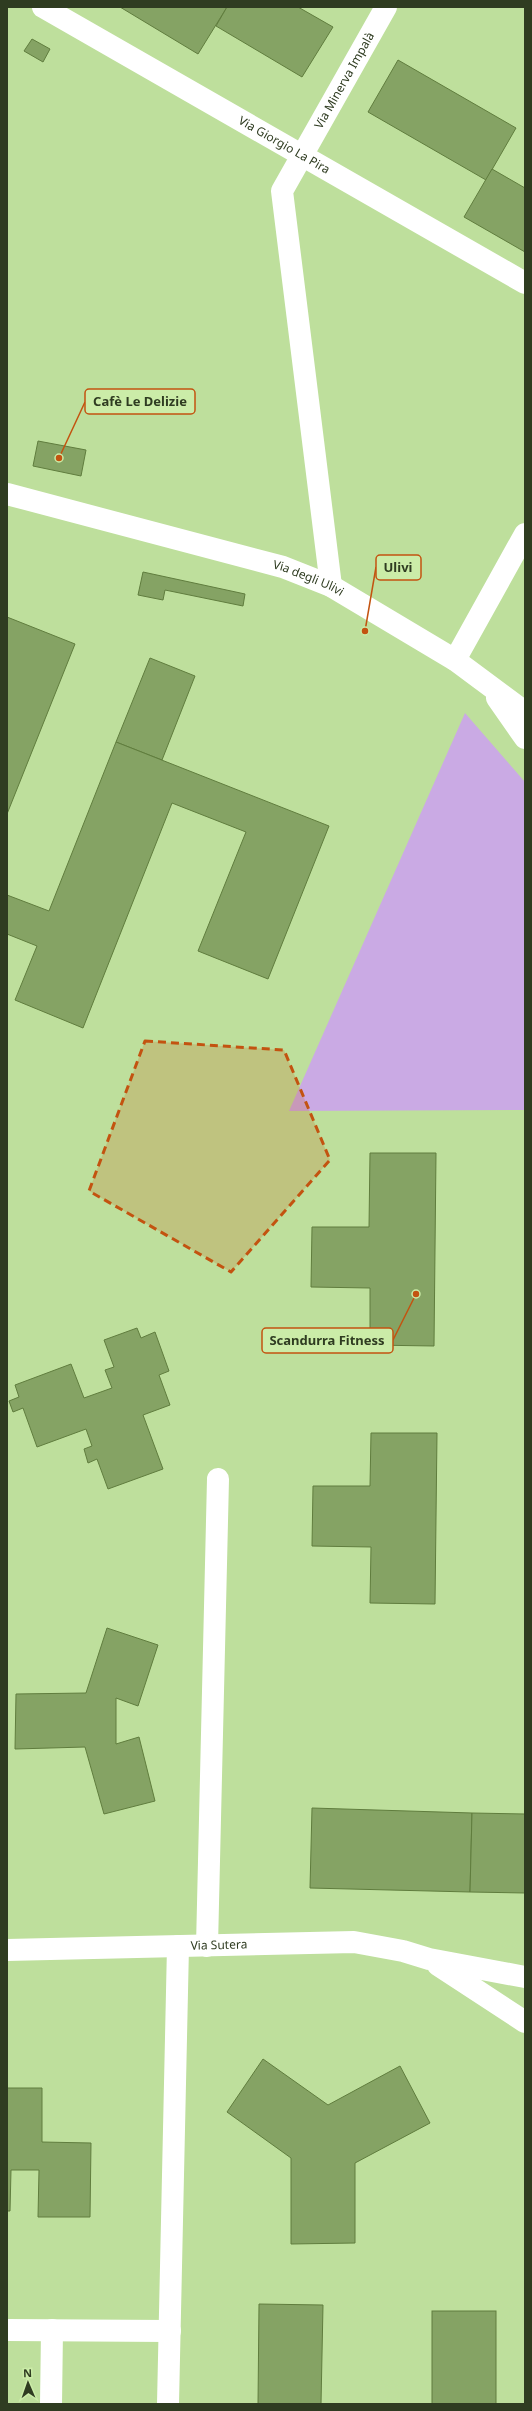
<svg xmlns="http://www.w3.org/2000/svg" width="532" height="2411" font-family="'Noto Sans',sans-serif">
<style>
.green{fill:#caaae4}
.building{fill:#85a364;stroke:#607d3e}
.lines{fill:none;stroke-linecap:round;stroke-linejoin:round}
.minor{stroke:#fff;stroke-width:22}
.marked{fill:#c35310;fill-opacity:0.2;stroke:#c35310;stroke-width:3;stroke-dasharray:8 5;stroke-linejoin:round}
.labels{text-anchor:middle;stroke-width:3;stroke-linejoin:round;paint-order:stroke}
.street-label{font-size:12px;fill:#2f3c21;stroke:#cbeca8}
.leader{fill:none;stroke:#c35310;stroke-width:1.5}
.callout-dot{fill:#c35310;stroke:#cbeca8;stroke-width:1.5}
.callout{fill:#cbeca8;stroke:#c35310;stroke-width:1.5}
.callout-label{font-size:13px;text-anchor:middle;font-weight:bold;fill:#2f3c21}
</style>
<rect width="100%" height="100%" fill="#bedf9c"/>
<polygon class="green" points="465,713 525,782 525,1110 289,1111"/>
<g class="building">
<polygon points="120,7 227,7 198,54"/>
<polygon points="227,7 298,7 333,27 302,77 216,26"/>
<polygon points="32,39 50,49 43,62 24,51"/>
<polygon points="398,60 516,128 486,180 368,112"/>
<polygon points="492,169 525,188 525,252 464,217"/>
<polygon points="38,441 86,450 81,476 33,466"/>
<polygon points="143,572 245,594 243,606 165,590 163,600 138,595"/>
<polygon points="7,617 75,644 7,814"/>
<polygon points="150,658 195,676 162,760 116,742"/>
<polygon points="116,742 329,826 268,979 198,951 246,832 172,803 83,1028 15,1000 37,946 7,934 7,895 49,911"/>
<polygon points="370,1153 436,1153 434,1346 370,1345 370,1288 311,1287 312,1227 369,1227"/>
<polygon points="137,1328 141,1338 155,1332 169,1371 159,1375 170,1405 143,1415 163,1469 108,1489 97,1459 88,1463 84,1449 92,1446 86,1429 37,1447 23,1408 13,1412 9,1401 19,1397 15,1385 71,1364 84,1398 112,1388 105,1370 114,1367 104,1340"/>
<polygon points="371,1433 437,1433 435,1604 370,1603 371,1547 312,1546 313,1486 370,1486"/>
<polygon points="107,1628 158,1645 138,1706 116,1698 116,1744 139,1737 155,1801 104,1814 85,1747 15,1749 16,1694 86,1693"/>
<polygon points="312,1808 472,1813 470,1892 310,1888"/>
<polygon points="472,1813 525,1814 525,1893 470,1892"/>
<polygon points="263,2059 328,2105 400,2066 430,2123 355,2163 355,2243 291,2244 291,2158 227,2112"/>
<polygon points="7,2088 42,2088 42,2142 91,2143 90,2217 38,2217 39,2170 11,2170 10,2211 7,2211"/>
<polygon points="259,2304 323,2305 321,2404 258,2404"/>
<rect x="432" y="2311" width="64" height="93"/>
</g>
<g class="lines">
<g class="minor">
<path id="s1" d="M43 7 525 283"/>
<path id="s2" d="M7 494 283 567 331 586 455 660 525 712"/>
<path id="s3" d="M331 586 282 191 386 7"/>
<polyline points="455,660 525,534"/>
<polyline points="497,698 525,738"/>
<polyline points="207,1946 218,1479"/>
<path id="s4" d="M7 1950 354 1942 403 1951 429 1959 525 1977"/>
<polyline points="438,1965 525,2022"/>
<polyline points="7,2330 170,2331"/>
<polyline points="51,2404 52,2330"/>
<polyline points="168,2404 178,1946"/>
</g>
</g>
<path class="marked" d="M145 1041 284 1050 330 1160 231 1272 89 1191Z"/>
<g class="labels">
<g class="street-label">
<text dy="4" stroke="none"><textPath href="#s3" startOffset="525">Via Minerva Impalà</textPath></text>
<text dy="4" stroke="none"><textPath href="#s1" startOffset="278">Via Giorgio La Pira</textPath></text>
<text dy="4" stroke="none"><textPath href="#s2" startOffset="313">Via degli Ulivi</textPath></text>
<text dy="4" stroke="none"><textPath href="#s4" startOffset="212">Via Sutera</textPath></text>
</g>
</g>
<path class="leader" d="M59 458L85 402M365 631L376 567M416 1294L393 1340"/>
<g class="callout-dot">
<circle cx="59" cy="458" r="4"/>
<circle cx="365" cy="631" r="4"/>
<circle cx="416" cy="1294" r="4"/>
</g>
<g class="callout">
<rect x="85" y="389" width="110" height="25" rx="4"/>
<rect x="376" y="555" width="45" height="25" rx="4"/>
<rect x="262" y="1328" width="131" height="25" rx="4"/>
</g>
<g class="callout-label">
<text x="140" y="406">Cafè Le Delizie</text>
<text x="398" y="572">Ulivi</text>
<text x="327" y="1345">Scandurra Fitness</text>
</g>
<rect width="532" height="2411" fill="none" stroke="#2f3c21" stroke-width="16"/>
<g transform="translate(28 2383) rotate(358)" stroke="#cbeca8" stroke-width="3" paint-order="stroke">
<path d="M0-3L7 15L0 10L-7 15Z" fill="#2f3c21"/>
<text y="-6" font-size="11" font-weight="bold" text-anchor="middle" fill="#2f3c21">N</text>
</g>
</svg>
